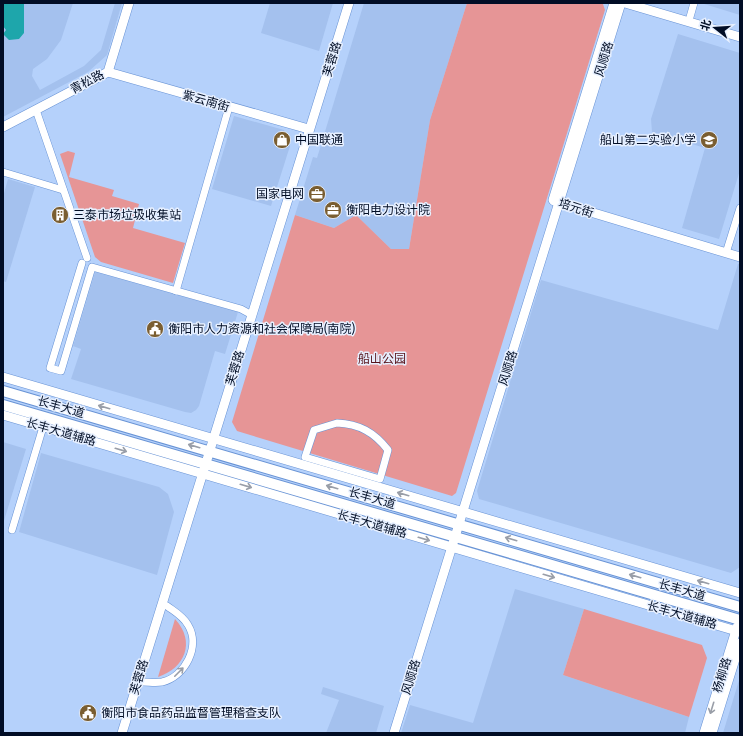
<svg xmlns="http://www.w3.org/2000/svg" width="743" height="736" font-family="'Fira Sans Condensed','Noto Sans SC',sans-serif">
<style>
.built{fill:#a4c1ee}
.green{fill:#e69596}
.water{fill:#1ea6ab}
.lines{fill:none;stroke-linecap:round;stroke-linejoin:round}
.street-casing{stroke:#6893d5;stroke-width:8}
.secondary-casing{stroke:#6893d5;stroke-width:10}
.primary-casing{stroke:#6893d5;stroke-width:12}
.street{stroke:#fff;stroke-width:7}
.secondary{stroke:#fff;stroke-width:9}
.primary{stroke:#fff;stroke-width:10}
.oneway{stroke:#999ea8}
.labels{text-anchor:middle;stroke-width:3;stroke-linejoin:round;paint-order:stroke}
.street-label{font-size:12px;fill:#010d25;stroke:#e7f0ff}
.poi-label{font-size:12px;fill:#010d25;stroke:#e7f0ff;text-anchor:start}
.park-label{font-size:12px;fill:#56121a;stroke:#e7f0ff}
</style>
<rect width="100%" height="100%" fill="#b5d1fb"/>
<g class="built">
<polygon points="3,3 73,3 61,40 47,59 33,69 32,76 40,90 84,66 101,50 115,3 122,3 107,55 88,72 3,117"/>
<polygon points="270,3 333,3 319,51 261,33"/>
<polygon points="364,3 467,3 430,120 409,249 391,249 356,215 334,228 295,215 313,157 317,158"/>
<polygon points="701,3 740,3 740,15"/>
<polygon points="678,34 740,53 740,170 719,239 682,228 705,148 652,132 651,119"/>
<polygon points="234,116 284,130 290,146 271,206 212,189"/>
<polygon points="8,179 35,187 6,282 3,281 3,197"/>
<polygon points="738,264 740,264 740,567 731,573 479,499 477,491 541,280 718,330"/>
<polygon points="95,272 238,312 225,354 215,351 199,406 196,410 191,413 185,412 71,379 81,349 73,346"/>
<polygon points="3,442 26,449 3,524"/>
<polygon points="41,453 159,487 168,494 174,512 157,575 19,532"/>
<polygon points="515,589 584,609 563,675 689,717 685,733 401,733 410,705 473,723"/>
<polygon points="740,677 740,733 723,733"/>
<polygon points="323,687 384,706 376,733 326,733 339,700 321,694"/>
</g>
<g class="green">
<polygon points="467,3 598,3 603,4 605,10 456,493 452,496 237,431 232,422 295,215 334,228 356,215 391,249 409,249 430,120"/>
<polygon points="68,151 75,153 69,177 114,190 112,196 139,204 133,228 185,243 173,283 101,262 95,257 60,154"/>
<polygon points="584,609 702,645 707,658 689,717 563,675"/>
<path d="M175 619C196 642 185 668 158 677Z"/>
</g>
<polygon class="water" points="3,3 24,3 24,33 19,39 9,40 3,34 6,30 3,26"/>
<g class="lines">
<defs>
<g id="street">
<polyline points="690,17 694,3"/>
<polyline points="36,110 87,258"/>
<polyline points="3,172 63,190"/>
<polyline points="726,253 740,208"/>
<polyline points="82,263 50,368 61,371 92,267 241,309 252,315"/>
<polyline points="176,291 229,107"/>
<path d="M337 423C359 424 374 432 388 450L380 479 305 457 314 430Z"/>
<polyline points="12,530 43,427"/>
<path d="M143 682C149 682 156 683 162 682 185 677 201 646 188 625 183 616 175 612 167 606"/>
</g>
<g id="secondary">
<polyline points="625,3 740,37"/>
<polyline points="108,72 305,128"/>
<polyline points="3,127 108,72 129,3"/>
<polyline points="553,200 614,3"/>
<polyline points="554,201 740,257"/>
<polyline points="3,377 740,593"/>
<polyline points="3,415 740,632"/>
<polyline points="122,733 349,3"/>
<polyline points="394,733 621,3"/>
<polyline points="704,733 737,627"/>
<polyline points="712,733 740,643"/>
</g>
<g id="primary">
<polyline points="3,391 740,607"/>
<polyline points="3,405 740,620"/>
</g>
</defs>
<use href="#street" class="street-casing"/>
<use href="#secondary" class="secondary-casing"/>
<use href="#primary" class="primary-casing"/>
<use href="#street" class="street"/>
<use href="#secondary" class="secondary"/>
<use href="#primary" class="primary"/>
</g>
<defs><path id="oneway-shaft" d="M-6 0H5M1.5-3L5.5 0L1.5 3" fill="none" stroke-width="1.6" stroke-linecap="round" stroke-linejoin="round"/></defs>
<g class="oneway">
<use href="#oneway-shaft" transform="translate(104 407) rotate(-164)"/>
<use href="#oneway-shaft" transform="translate(194 446) rotate(-164)"/>
<use href="#oneway-shaft" transform="translate(121 450) rotate(16)"/>
<use href="#oneway-shaft" transform="translate(246 486) rotate(16)"/>
<use href="#oneway-shaft" transform="translate(332 487) rotate(-164)"/>
<use href="#oneway-shaft" transform="translate(403 494) rotate(-164)"/>
<use href="#oneway-shaft" transform="translate(424 539) rotate(16)"/>
<use href="#oneway-shaft" transform="translate(511 539) rotate(-164)"/>
<use href="#oneway-shaft" transform="translate(549 576) rotate(16)"/>
<use href="#oneway-shaft" transform="translate(635 576) rotate(-164)"/>
<use href="#oneway-shaft" transform="translate(703 582) rotate(-164)"/>
<use href="#oneway-shaft" transform="translate(179 672) rotate(-45)"/>
<use href="#oneway-shaft" transform="translate(712 708) rotate(107)"/>
</g>
<defs>
<symbol id="shop-disc" viewBox="-11 -11 22 22"><circle r="9.5" fill="#7a5e31" stroke="#e7f0ff"/><path d="M-5-2.5h2.3a2.7 3.5 0 0 1 5.4 0H5L5.5 6h-11ZM-1.5-2.5h3a1.5 2.3 0 0 0-3 0Z" fill="#fff"/></symbol>
<symbol id="school-disc" viewBox="-11 -11 22 22"><circle r="9.5" fill="#7a5e31" stroke="#e7f0ff"/><path d="M0-5L7-2L0 1L-7-2ZM-4 1L0 2.5L4 1V4Q0 6-4 4Z" fill="#fff"/></symbol>
<symbol id="office-disc" viewBox="-11 -11 22 22"><circle r="9.5" fill="#7a5e31" stroke="#e7f0ff"/><path d="M-6-3h4V-5.5h4V-3h4V5H-6ZM-1-4.5V-3h2v-1.5ZM-6 0V1H6V0Z" fill="#fff"/></symbol>
<symbol id="building-disc" viewBox="-11 -11 22 22"><circle r="9.5" fill="#7a5e31" stroke="#e7f0ff"/><path d="M-4-6H4V6H1V3H-1V6H-4ZM-2.5-4.3h1.7v1.8h-1.7ZM.8-4.3h1.7v1.8H.8ZM-2.5-1h1.7V.8h-1.7ZM.8-1h1.7V.8H.8Z" fill="#fff"/></symbol>
<symbol id="civic-disc" viewBox="-11 -11 22 22"><circle r="9.5" fill="#7a5e31" stroke="#e7f0ff"/><path d="M-.6-6.5H3V-4.5H.6V-3L4-1V1h2V6H-6V1h2V-1L-.6-3ZM-1.2 2.5V6h2.4V2.5Z" fill="#fff"/></symbol>
</defs>
<g fill-rule="evenodd">
<use href="#shop-disc" x="272" y="130" width="20" height="20"/>
<use href="#school-disc" x="699" y="130" width="20" height="20"/>
<use href="#office-disc" x="307" y="184" width="20" height="20"/>
<use href="#office-disc" x="323" y="200" width="20" height="20"/>
<use href="#building-disc" x="50" y="205" width="20" height="20"/>
<use href="#civic-disc" x="145" y="319" width="20" height="20"/>
<use href="#civic-disc" x="78" y="703" width="20" height="20"/>
</g>
<g class="labels">
<g class="street-label">
<text transform="translate(332 59) rotate(-73)" y="4">芙蓉路</text>
<text transform="translate(604 59) rotate(-73)" y="4">风顺路</text>
<text transform="translate(87 82) rotate(-28)" y="4">青松路</text>
<text transform="translate(206 101) rotate(16)" y="4">紫云南街</text>
<text transform="translate(576 208) rotate(18)" y="4">培元街</text>
<text transform="translate(235 368) rotate(-73)" y="4">芙蓉路</text>
<text transform="translate(508 368) rotate(-73)" y="4">风顺路</text>
<text transform="translate(61 407) rotate(16)" y="4">长丰大道</text>
<text transform="translate(61 432) rotate(16)" y="4">长丰大道辅路</text>
<text transform="translate(372 498) rotate(16)" y="4">长丰大道</text>
<text transform="translate(372 524) rotate(16)" y="4">长丰大道辅路</text>
<text transform="translate(682 590) rotate(16)" y="4">长丰大道</text>
<text transform="translate(682 615) rotate(16)" y="4">长丰大道辅路</text>
<text transform="translate(722 675) rotate(-73)" y="4">杨柳路</text>
<text transform="translate(139 677) rotate(-73)" y="4">芙蓉路</text>
<text transform="translate(411 677) rotate(-73)" y="4">风顺路</text>
</g>
<g class="poi-label">
<text x="295" y="144">中国联通</text>
<text x="696" y="144" text-anchor="end">船山第二实验小学</text>
<text x="304" y="198" text-anchor="end">国家电网</text>
<text x="346" y="214">衡阳电力设计院</text>
<text x="73" y="219">三泰市场垃圾收集站</text>
<text x="168" y="333">衡阳市人力资源和社会保障局(南院)</text>
<text x="101" y="717">衡阳市食品药品监督管理稽查支队</text>
</g>
<g class="park-label">
<text x="382" y="363">船山公园</text>
</g>
</g>
<rect width="743" height="736" fill="none" stroke="#010d25" stroke-width="8"/>
<g transform="translate(715 28) rotate(287)" stroke="#e7f0ff" stroke-width="3" paint-order="stroke">
<path d="M0-3L7 15L0 10L-7 15Z" fill="#010d25"/>
<text y="-6" font-size="11" font-weight="bold" text-anchor="middle" fill="#010d25">北</text>
</g>
</svg>
